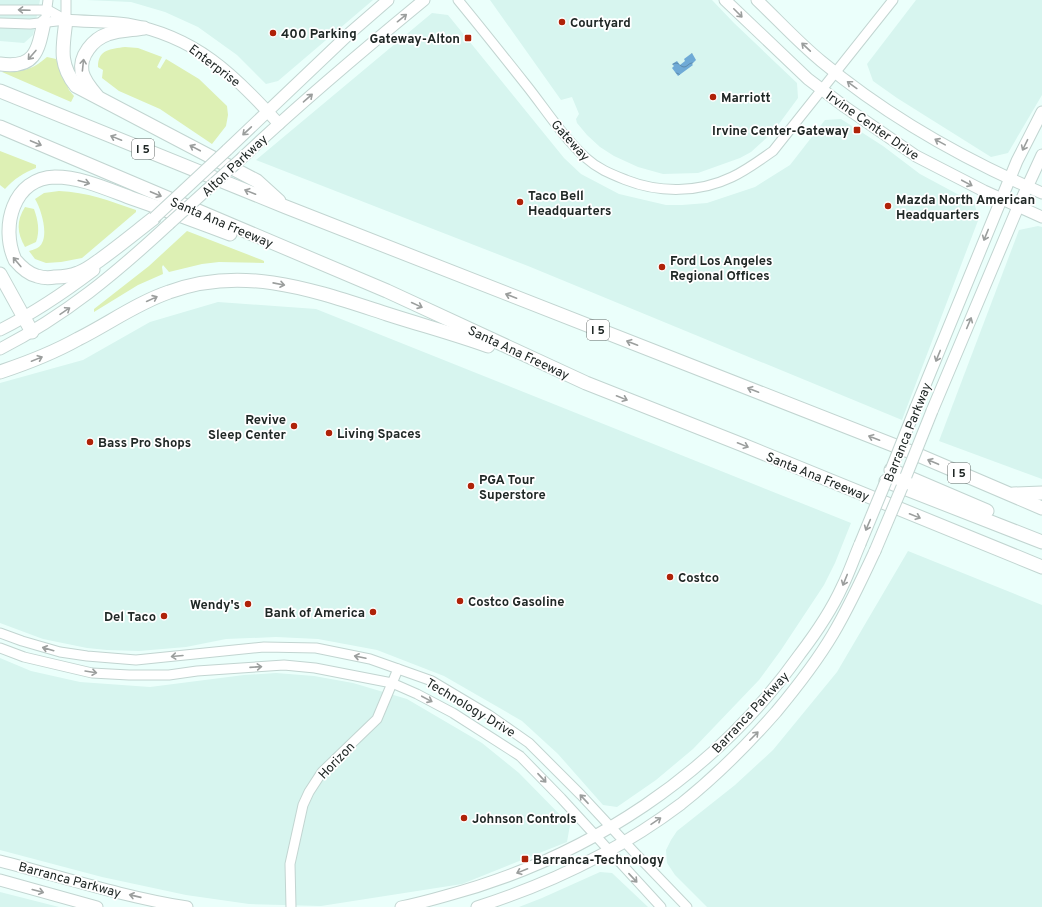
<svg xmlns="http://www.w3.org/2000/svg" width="1042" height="907" font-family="Overpass,sans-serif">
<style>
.built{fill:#d7f5ef}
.garden{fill:#ddf0b4}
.water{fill:url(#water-waves)}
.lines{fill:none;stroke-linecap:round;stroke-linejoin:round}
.minor-casing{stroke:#c2d5d1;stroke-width:11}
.major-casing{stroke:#c2d5d1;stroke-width:13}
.highway-casing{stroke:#c2d5d1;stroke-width:15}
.minor{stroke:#fff;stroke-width:9}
.major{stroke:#fff;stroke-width:11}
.highway{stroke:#fff;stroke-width:13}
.major-bridge-casing{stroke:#c2d5d1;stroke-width:13;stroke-linecap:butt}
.major-bridge{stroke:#fff;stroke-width:11}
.oneway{stroke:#9b9e9d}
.poi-dot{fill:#af2208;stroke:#fff;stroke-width:1.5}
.labels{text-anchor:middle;stroke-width:3.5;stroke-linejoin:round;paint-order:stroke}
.shield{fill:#fff;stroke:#636867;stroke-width:1}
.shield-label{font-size:12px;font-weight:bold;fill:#202826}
.poi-label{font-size:13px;font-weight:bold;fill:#202826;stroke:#fff;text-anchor:start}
.street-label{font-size:13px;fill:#202826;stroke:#fff}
</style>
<defs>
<pattern id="water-waves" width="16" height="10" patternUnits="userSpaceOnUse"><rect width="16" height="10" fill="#6faad6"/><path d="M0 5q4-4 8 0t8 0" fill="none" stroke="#5b8aad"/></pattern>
</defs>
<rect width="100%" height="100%" fill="#ebfffb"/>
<g class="built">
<polygon points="0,0 40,0 33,35 24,43 0,41"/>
<polygon points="86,0 373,0 278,81 266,84 237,55 198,27 165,12 131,2"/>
<polygon points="490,0 712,0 734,23 797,83 798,98 773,132 751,152 740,158 698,173 663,174 638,167 614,156 600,147 587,135 577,123 576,119 579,114 572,97 561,100"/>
<polygon points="916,0 1042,0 1042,95 1008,153 991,157 897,98 873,81 867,64"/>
<polygon points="432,13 448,15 564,158 581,174 619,194 666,205 682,205 707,203 755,187 790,165 825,120 841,119 883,146 920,174 974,203 979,218 902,420 528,266 256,160"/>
<polygon points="1038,226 1042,227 1042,479 939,441 1019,230"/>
<polygon points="218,302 316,309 851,523 835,563 824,585 781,650 759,680 693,749 656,780 617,807 603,805 558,754 522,721 444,676 377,650 318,639 276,637 226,639 186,647 139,651 107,650 87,648 43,639 0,623 0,383 83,360 150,322"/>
<polygon points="908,551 1042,605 1042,907 707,907 675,875 667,863 666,850 671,840 677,831 735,785 773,750 837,672"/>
<polygon points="0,658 31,671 80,682 150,687 244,675 276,673 314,676 353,683 407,699 482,743 519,773 570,825 567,842 462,884 321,906 249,904 186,895 102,877 0,850"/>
<polygon points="600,872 612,873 648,907 519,907 542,898"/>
<polygon points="0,892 59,907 0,907"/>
</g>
<g class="garden">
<path d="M125 47 138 48 162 57 157 67 160 69 166 59 199 79 227 106 228 115 226 126 212 144 160 109 119 91 102 78 103 70 98 67C98 49 111 49 125 47Z"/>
<path d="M47 57 56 59 69 90 74 96 71 102 2 72 4 71C23 72 32 70 47 57Z"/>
<path d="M0 151 36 165V168C23 173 14 179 5 189L0 185Z"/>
<path d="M59 191C87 192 110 201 136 210V212L82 258 61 262 46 263 35 259 29 251C33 250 40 248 42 243 48 232 41 209 35 199L44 193Z"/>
<path d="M25 207 34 209C38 220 40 231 36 242L25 247C17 233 16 221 25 207Z"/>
<polygon points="187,231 262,260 264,261 264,263 219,262 202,264 169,272 163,265 162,267 163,274 138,285 94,312 94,309 149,266"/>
</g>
<polygon class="water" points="692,53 696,60 692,64 693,65 678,76 672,68 674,66 672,64 677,61 680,65 685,61 684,59"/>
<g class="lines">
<defs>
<g id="minor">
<polyline points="66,0 66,20"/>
<path d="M458 0C481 28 504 57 527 86 546 110 563 137 586 158 598 169 611 174 626 180 659 193 699 193 732 177 747 170 760 160 773 151L893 0"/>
<polyline points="0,10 48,10 66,20"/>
<polyline points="46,15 48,0"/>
<polyline points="0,23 30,24 66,20"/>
<polyline points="0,633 22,641 60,652 87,656 136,660 264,647 316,648 370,659 432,681 489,715 529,743 581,795 634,852 687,907"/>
<polyline points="0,648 24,657 92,673 129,675 169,675 197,671 284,665 315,668 392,683 417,694 453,713 520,756 561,798 661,907"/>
<polyline points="291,907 290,864 303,805 309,792 322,772 377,719 398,669"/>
</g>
<g id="major">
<polyline points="725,0 808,79 845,107 916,156 984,191 1042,217"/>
<path d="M757 0C778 20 798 42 821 61 887 116 963 159 1042 193"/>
<path d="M66 20C86 22 107 21 127 24 195 36 234 74 279 124"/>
<polyline points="227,150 350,33 388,0"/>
<path d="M242 158C300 103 362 51 424 0"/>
<path d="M0 330C34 313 65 292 94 270"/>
<path d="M0 349C66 315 115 274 169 224"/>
<polyline points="916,407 1017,161 1042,112"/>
<polyline points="932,411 1018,207 1042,155"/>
<path d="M0 861C62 877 124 897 187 907"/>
<polyline points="0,880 97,907"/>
<path d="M401 907C416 904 431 900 445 896 588 858 715 774 800 654 816 633 831 611 842 587 849 573 854 558 860 544"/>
<path d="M477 907C549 884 620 850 681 804 715 777 747 745 776 712 796 688 817 661 833 634 849 607 862 579 875 551"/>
</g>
<g id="highway">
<path d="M66 20C63 47 58 63 76 86L257 181 279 201"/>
<path d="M0 64C35 69 38 51 44 22"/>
<polyline points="0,91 286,207 911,452 1042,508"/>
<path d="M97 96C91 89 84 81 82 72 79 56 93 39 108 34 119 30 132 30 144 28"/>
<polyline points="0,127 387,291 586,383 743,445 1042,567"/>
<path d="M154 218C136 232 119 246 101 259 94 264 87 270 78 273 71 276 63 277 55 277 49 278 43 278 37 276 28 274 21 267 15 260 0 227 13 178 55 177 82 177 109 190 134 199 166 210 198 222 230 234"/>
<polyline points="0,274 32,332"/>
<path d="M0 372C27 363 53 353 78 339 108 324 137 303 169 292 244 264 316 291 387 314 421 325 455 334 488 346"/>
<polyline points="891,470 987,511"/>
<polyline points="886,481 1042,542"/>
<polyline points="1013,494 1042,493"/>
</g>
</defs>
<use href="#minor" class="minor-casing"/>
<use href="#major" class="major-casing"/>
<use href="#highway" class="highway-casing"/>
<use href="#minor" class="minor"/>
<use href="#major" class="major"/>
<use href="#highway" class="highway"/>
<defs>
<g id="major-bridge">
<polyline points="154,218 227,150"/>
<polyline points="169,224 242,158"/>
<polyline points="891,470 916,407"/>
<polyline points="906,476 932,411"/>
<polyline points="860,544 886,481"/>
<polyline points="875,551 902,487"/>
</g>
</defs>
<use href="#major-bridge" class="major-bridge-casing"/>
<use href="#major-bridge" class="major-bridge"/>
</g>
<defs><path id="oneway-shaft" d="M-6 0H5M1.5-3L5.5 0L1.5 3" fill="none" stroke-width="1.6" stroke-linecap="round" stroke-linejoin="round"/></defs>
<g class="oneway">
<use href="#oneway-shaft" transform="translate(24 10) rotate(-178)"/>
<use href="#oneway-shaft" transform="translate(738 13) rotate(45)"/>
<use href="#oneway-shaft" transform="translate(402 18) rotate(-39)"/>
<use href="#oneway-shaft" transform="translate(806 47) rotate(-137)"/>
<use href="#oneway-shaft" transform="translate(32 55) rotate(131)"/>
<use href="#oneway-shaft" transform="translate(83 65) rotate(-84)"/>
<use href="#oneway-shaft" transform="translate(852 85) rotate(-144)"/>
<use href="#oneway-shaft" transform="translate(308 98) rotate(-41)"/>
<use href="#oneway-shaft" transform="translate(247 131) rotate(137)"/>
<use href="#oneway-shaft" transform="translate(116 138) rotate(-158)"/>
<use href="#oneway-shaft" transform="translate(940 142) rotate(-151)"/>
<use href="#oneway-shaft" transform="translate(36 143) rotate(23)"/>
<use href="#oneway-shaft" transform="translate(1025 145) rotate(116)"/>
<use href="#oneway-shaft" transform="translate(195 148) rotate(-152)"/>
<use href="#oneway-shaft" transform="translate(84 182) rotate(15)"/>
<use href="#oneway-shaft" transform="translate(967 183) rotate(28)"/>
<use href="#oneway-shaft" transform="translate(250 192) rotate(-158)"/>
<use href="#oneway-shaft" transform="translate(156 194) rotate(23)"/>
<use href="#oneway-shaft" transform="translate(986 235) rotate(112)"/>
<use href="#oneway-shaft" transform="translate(17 262) rotate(-130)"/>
<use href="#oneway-shaft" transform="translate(279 284) rotate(11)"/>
<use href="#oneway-shaft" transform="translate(511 296) rotate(-159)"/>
<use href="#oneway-shaft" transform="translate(152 299) rotate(-25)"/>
<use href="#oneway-shaft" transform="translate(417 305) rotate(25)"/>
<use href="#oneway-shaft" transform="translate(65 311) rotate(-34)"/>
<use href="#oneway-shaft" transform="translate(969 323) rotate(-67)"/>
<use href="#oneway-shaft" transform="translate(632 343) rotate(-159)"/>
<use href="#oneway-shaft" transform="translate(938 356) rotate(112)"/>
<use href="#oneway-shaft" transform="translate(37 359) rotate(-22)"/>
<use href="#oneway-shaft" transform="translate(753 390) rotate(-159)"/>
<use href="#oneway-shaft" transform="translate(622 398) rotate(22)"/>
<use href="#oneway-shaft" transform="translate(874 438) rotate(-159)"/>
<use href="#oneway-shaft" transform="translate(743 445) rotate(22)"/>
<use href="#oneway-shaft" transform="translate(933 462) rotate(-157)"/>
<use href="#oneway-shaft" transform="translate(915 516) rotate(22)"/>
<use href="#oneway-shaft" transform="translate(868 525) rotate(113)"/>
<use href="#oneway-shaft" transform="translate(845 580) rotate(112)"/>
<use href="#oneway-shaft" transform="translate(48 649) rotate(-164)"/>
<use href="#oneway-shaft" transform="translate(177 656) rotate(175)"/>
<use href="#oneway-shaft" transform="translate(360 657) rotate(-168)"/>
<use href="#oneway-shaft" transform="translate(256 667) rotate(-4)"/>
<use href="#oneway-shaft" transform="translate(91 672) rotate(9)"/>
<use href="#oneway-shaft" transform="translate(427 699) rotate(28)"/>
<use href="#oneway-shaft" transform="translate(754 736) rotate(-45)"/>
<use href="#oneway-shaft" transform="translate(542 778) rotate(47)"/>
<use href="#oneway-shaft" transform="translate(584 799) rotate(-133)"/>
<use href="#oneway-shaft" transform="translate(656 821) rotate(-34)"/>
<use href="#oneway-shaft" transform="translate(522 871) rotate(158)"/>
<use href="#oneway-shaft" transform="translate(633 878) rotate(47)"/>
<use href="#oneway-shaft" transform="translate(38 891) rotate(15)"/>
<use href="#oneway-shaft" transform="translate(135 896) rotate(-167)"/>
</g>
<g class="poi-dot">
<circle cx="562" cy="22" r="4"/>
<circle cx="273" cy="33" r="4"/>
<rect x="464" y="34" width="8" height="8" rx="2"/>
<circle cx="713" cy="97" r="4"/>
<rect x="853" y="126" width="8" height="8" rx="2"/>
<circle cx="520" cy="202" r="4"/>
<circle cx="888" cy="206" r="4"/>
<circle cx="662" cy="267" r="4"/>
<circle cx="294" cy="426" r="4"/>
<circle cx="329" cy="433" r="4"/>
<circle cx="90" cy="442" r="4"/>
<circle cx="471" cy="486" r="4"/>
<circle cx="670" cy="577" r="4"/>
<circle cx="460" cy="601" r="4"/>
<circle cx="248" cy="604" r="4"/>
<circle cx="373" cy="612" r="4"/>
<circle cx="164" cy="616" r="4"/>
<circle cx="464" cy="818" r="4"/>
<rect x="521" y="855" width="8" height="8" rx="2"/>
</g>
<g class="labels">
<g class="shield">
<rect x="132" y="139" width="22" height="20" rx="3"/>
<rect x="587" y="320" width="22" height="20" rx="3"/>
<rect x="948" y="463" width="22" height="20" rx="3"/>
</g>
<g class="shield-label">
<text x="143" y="153">I 5</text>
<text x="598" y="334">I 5</text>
<text x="959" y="477">I 5</text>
</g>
<g class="poi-label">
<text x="570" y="27">Courtyard</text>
<text x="281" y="38">400 Parking</text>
<text x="460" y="43" text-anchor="end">Gateway-Alton</text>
<text x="721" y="102">Marriott</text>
<text x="849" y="135" text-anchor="end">Irvine Center-Gateway</text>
<text x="528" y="200">Taco Bell<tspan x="528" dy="15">Headquarters</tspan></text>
<text x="896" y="204">Mazda North American<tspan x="896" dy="15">Headquarters</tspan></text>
<text x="670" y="265">Ford Los Angeles<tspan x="670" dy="15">Regional Offices</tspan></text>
<text x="286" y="424" text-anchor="end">Revive<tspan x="286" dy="15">Sleep Center</tspan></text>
<text x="337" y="438">Living Spaces</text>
<text x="98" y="447">Bass Pro Shops</text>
<text x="479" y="484">PGA Tour<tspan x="479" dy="15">Superstore</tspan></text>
<text x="678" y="582">Costco</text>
<text x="468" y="606">Costco Gasoline</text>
<text x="240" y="609" text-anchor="end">Wendy's</text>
<text x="365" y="617" text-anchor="end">Bank of America</text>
<text x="156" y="621" text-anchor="end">Del Taco</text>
<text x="472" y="823">Johnson Controls</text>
<text x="533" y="864">Barranca-Technology</text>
</g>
<g class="street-label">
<text transform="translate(215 65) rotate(37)" y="5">Enterprise</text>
<text transform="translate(873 125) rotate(35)" y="5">Irvine Center Drive</text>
<text transform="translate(571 140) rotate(48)" y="5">Gateway</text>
<text transform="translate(234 165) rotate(-43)" y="5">Alton Parkway</text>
<text transform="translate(222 222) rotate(23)" y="5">Santa Ana Freeway</text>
<text transform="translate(519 352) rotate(25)" y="5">Santa Ana Freeway</text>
<text transform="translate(907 432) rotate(-68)" y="5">Barranca Parkway</text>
<text transform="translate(818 476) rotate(22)" y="5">Santa Ana Freeway</text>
<text transform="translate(471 707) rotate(31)" y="5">Technology Drive</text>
<text transform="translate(750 712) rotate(-47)" y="5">Barranca Parkway</text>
<text transform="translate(336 760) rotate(-46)" y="5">Horizon</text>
<text transform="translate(70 879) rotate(15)" y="5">Barranca Parkway</text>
</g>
</g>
</svg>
